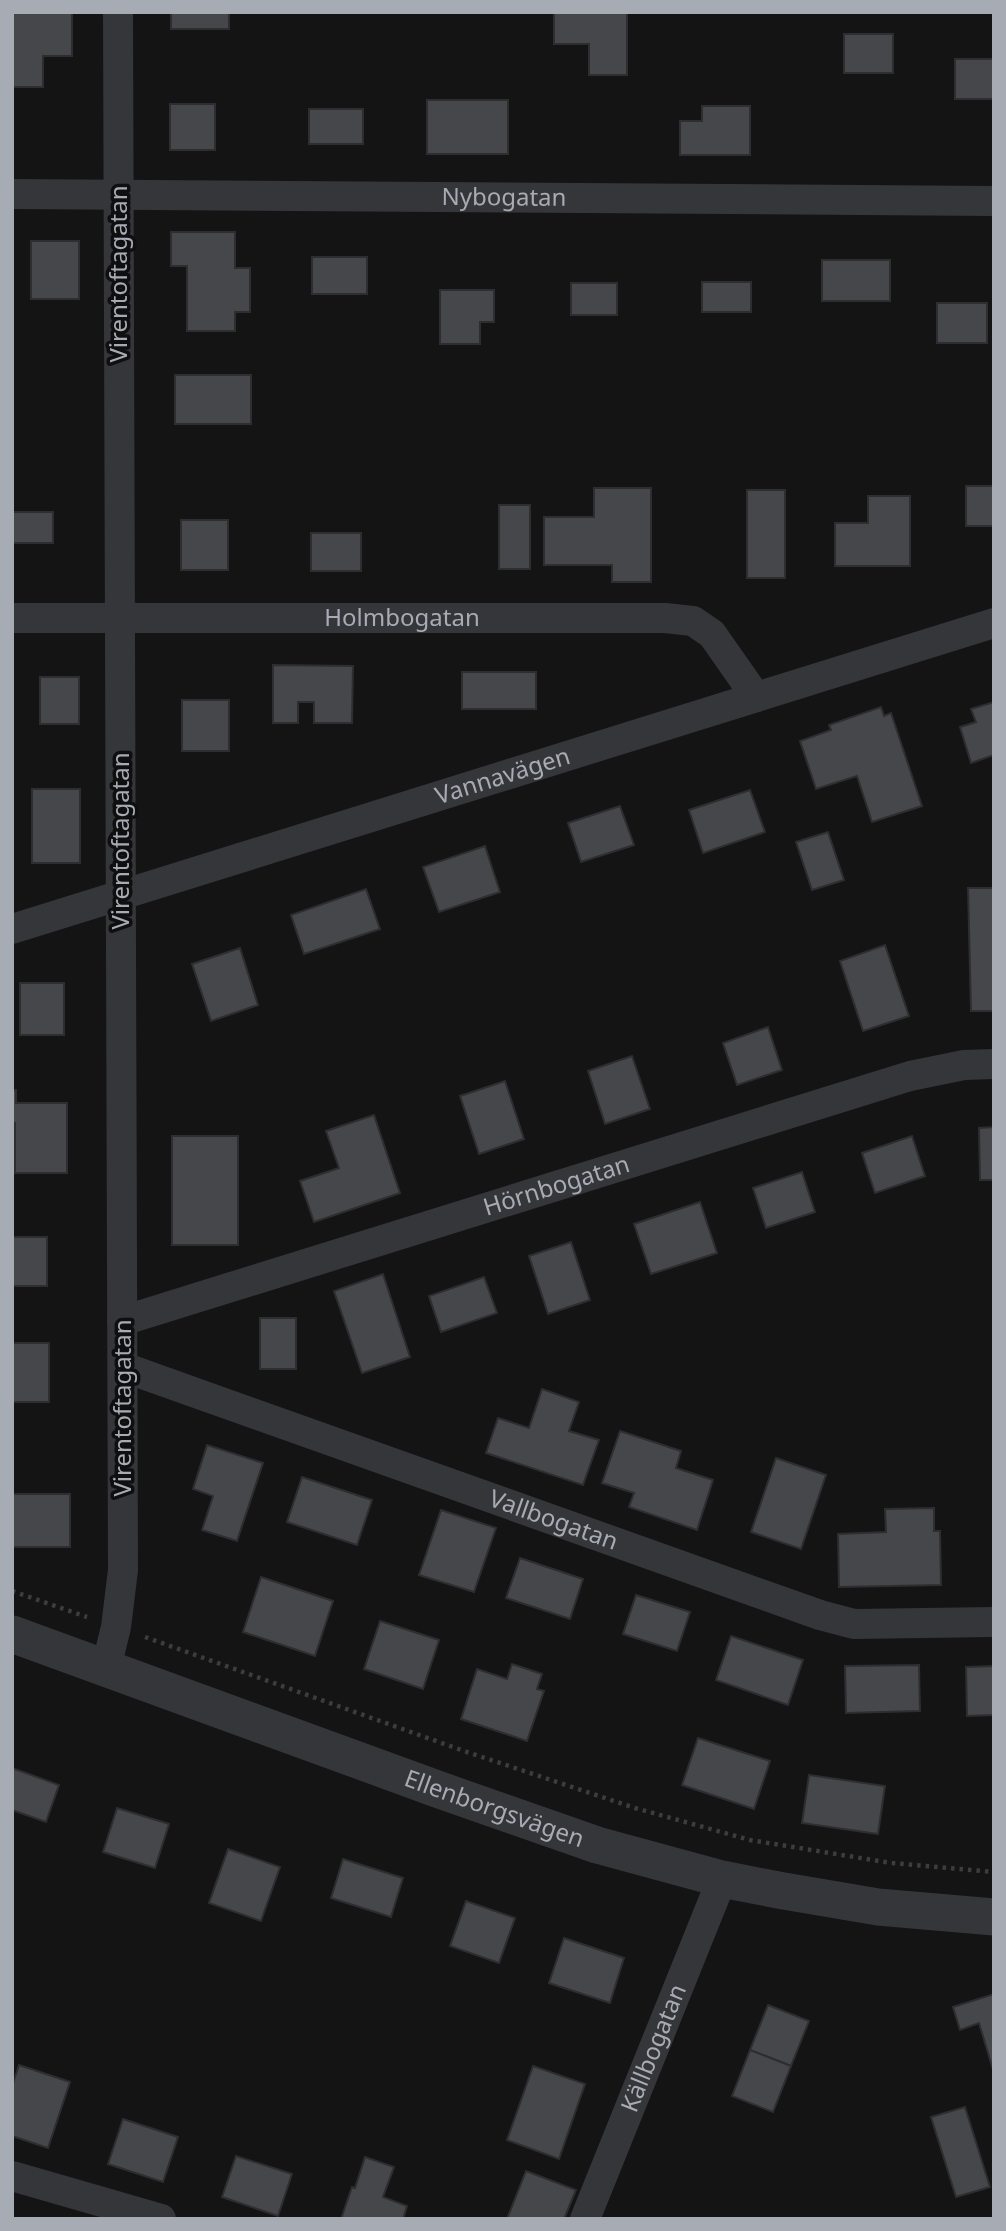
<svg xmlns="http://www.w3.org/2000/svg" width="1006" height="2231" font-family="'Noto Sans',sans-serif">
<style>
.building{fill:#46474a;stroke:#2e2e31;stroke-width:2}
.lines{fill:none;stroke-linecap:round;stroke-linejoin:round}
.path{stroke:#3c3d41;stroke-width:4.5;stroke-dasharray:3.5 5;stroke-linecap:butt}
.minor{stroke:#35363a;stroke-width:30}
.tertiary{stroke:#35363a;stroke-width:37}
.labels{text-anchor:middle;stroke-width:7;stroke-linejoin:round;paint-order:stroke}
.street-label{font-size:24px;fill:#a7abb4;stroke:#0f0f10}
</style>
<rect width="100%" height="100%" fill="#141415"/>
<g class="building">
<polygon points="12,12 72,12 72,56 43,56 43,87 12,87"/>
<rect x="171" y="12" width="58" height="17"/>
<polygon points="554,12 627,12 627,75 589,75 589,44 554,44"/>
<rect x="844" y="34" width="49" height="39"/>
<rect x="955" y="59" width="39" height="40"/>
<rect x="427" y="100" width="81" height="54"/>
<rect x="170" y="104" width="45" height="46"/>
<polygon points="702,106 750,106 750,155 680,155 680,121 702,121"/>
<rect x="309" y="109" width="54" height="35"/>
<polygon points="171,232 235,232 235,268 250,268 250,312 235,312 235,331 187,331 187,266 171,266"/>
<rect x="31" y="241" width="48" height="58"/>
<rect x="312" y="257" width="55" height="37"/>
<rect x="822" y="260" width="68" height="41"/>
<rect x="702" y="282" width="49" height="30"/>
<rect x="571" y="283" width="46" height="32"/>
<polygon points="440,290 494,290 494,322 480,322 480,344 440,344"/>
<rect x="937" y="303" width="50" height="40"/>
<rect x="175" y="375" width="76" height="49"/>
<rect x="966" y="486" width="28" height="40"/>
<polygon points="594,488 651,488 651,582 612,582 612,565 544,565 544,517 594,517"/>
<rect x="747" y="490" width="38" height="88"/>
<polygon points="868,496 910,496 910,566 835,566 835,523 868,523"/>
<rect x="499" y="505" width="31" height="64"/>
<rect x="12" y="512" width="41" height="31"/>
<rect x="181" y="520" width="47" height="50"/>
<rect x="311" y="533" width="50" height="38"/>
<polygon points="273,665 353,666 352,723 314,723 314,702 298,702 298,723 273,723"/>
<rect x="462" y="672" width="74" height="37"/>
<rect x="40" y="677" width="39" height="47"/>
<rect x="182" y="700" width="47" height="51"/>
<polygon points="994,702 994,755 971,763 960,727 976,722 971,709"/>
<polygon points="881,707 884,716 891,713 922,806 872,822 857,776 816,789 800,741 831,730 829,725"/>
<rect x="32" y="789" width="48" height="74"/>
<polygon points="750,790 765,832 703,853 689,810"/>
<polygon points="620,806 634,845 581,862 568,823"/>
<polygon points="828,832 844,880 812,890 796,842"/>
<polygon points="485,846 500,892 439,912 423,867"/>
<polygon points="968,888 994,888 994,1011 971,1011"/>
<polygon points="366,889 380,929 304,954 291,915"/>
<polygon points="885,945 909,1016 863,1031 840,961"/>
<polygon points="240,948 258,1005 211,1021 192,964"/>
<rect x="20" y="983" width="44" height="52"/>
<polygon points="768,1027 782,1070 737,1085 723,1043"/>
<polygon points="632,1056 650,1109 605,1124 588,1071"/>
<polygon points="505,1081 524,1139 479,1154 460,1096"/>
<polygon points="12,1090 16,1090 16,1103 67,1103 67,1173 15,1173 15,1123 12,1123"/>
<polygon points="374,1115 400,1193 314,1222 300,1181 339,1168 326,1131"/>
<polygon points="994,1127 994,1180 980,1180 979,1128"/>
<rect x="172" y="1136" width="66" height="109"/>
<polygon points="912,1136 925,1176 875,1193 862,1153"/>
<polygon points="802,1172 815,1212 766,1228 753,1188"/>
<polygon points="700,1202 717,1253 651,1274 634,1224"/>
<rect x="12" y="1237" width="35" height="49"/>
<polygon points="571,1242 590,1300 548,1314 529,1256"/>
<polygon points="383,1274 410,1357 362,1373 334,1291"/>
<polygon points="484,1277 497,1313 441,1332 429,1296"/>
<rect x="260" y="1318" width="36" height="51"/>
<rect x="12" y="1343" width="37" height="59"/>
<polygon points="542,1389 579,1402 569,1431 599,1440 583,1485 486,1453 498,1418 529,1428"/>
<polygon points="620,1431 681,1451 676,1468 713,1480 697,1530 629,1507 634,1493 602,1483"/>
<polygon points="207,1445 263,1463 237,1541 202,1530 213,1496 193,1489"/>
<polygon points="776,1458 826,1475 801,1549 751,1532"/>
<polygon points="302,1477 372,1500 357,1545 287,1522"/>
<rect x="12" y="1494" width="58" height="53"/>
<polygon points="934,1508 934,1531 940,1531 941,1585 839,1587 838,1534 886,1532 885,1509"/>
<polygon points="441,1510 496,1528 474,1592 419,1575"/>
<polygon points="520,1558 583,1579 570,1619 506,1598"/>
<polygon points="261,1577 333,1601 315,1656 243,1632"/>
<polygon points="636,1595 690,1612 677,1651 623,1634"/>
<polygon points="380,1621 439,1640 423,1689 364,1669"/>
<polygon points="731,1636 803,1660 788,1705 716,1680"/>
<polygon points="512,1664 542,1674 537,1689 544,1691 527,1741 461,1719 477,1669 507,1679"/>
<polygon points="919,1665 920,1711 846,1713 845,1666"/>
<polygon points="994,1666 994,1715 967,1716 966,1667"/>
<polygon points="698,1738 770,1761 754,1809 682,1785"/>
<polygon points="12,1768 59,1785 46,1822 12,1810"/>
<polygon points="809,1775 885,1786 878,1834 802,1823"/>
<polygon points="117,1808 169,1824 155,1868 103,1852"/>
<polygon points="228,1849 280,1867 261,1921 209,1903"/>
<polygon points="343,1859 403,1878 391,1917 331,1898"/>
<polygon points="466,1901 515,1918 499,1963 450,1946"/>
<polygon points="564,1938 624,1958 610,2003 549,1983"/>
<polygon points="994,1994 994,2073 979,2023 960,2030 953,2007"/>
<polygon points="768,2005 809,2021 791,2066 750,2050"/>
<polygon points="750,2050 791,2066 773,2112 732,2096"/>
<polygon points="19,2065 70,2082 48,2148 12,2136 12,2086"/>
<polygon points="533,2066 585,2084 559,2159 507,2140"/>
<polygon points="965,2107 990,2187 956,2197 931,2117"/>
<polygon points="123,2119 178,2137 163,2182 108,2164"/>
<polygon points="236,2156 292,2174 278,2216 222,2197"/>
<polygon points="365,2157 394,2167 383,2197 407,2206 403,2219 341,2219 352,2187 355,2188"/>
<polygon points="526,2171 576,2190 564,2219 507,2219"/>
</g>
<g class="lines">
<g class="path">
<polyline points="12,1591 87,1617"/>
<polyline points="145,1637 464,1751 635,1808 750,1840 891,1863 994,1872"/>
</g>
<g class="minor">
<path id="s1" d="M12 194 994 201"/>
<path id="s2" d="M12 618H665L693 621 712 634 756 697"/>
<path id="s3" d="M12 929 994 623"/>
<path id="s4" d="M122 1321 910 1076 964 1065 994 1064"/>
<path id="s5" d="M123 1367 820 1615 854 1624 994 1622"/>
<polyline points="106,1668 116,1627 123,1570 118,12"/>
<polyline points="12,2176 161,2219"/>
<path id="s6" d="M585 2219 722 1879"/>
</g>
<path class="tertiary" id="s7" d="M12 1634 437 1789 597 1845 722 1879 778 1890 878 1907 994 1917"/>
</g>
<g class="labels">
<g class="street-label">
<text dy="8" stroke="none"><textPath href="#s1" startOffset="492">Nybogatan</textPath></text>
<text transform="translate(119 274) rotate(-90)" y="8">Virentoftagatan</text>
<text dy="8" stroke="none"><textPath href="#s2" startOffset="390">Holmbogatan</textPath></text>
<text dy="8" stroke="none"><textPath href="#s3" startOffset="514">Vannavägen</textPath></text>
<text transform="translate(121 841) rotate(-90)" y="8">Virentoftagatan</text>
<text dy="8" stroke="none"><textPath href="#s4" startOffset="455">Hörnbogatan</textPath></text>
<text transform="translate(123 1408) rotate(-90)" y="8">Virentoftagatan</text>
<text dy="8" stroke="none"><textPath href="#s5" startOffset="457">Vallbogatan</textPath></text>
<text dy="8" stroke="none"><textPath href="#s7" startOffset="513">Ellenborgsvägen</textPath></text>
<text dy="8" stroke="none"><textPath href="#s6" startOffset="184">Källbogatan</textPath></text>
</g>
</g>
<rect width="1006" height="2231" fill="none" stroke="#a7abb4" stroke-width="28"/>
</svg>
